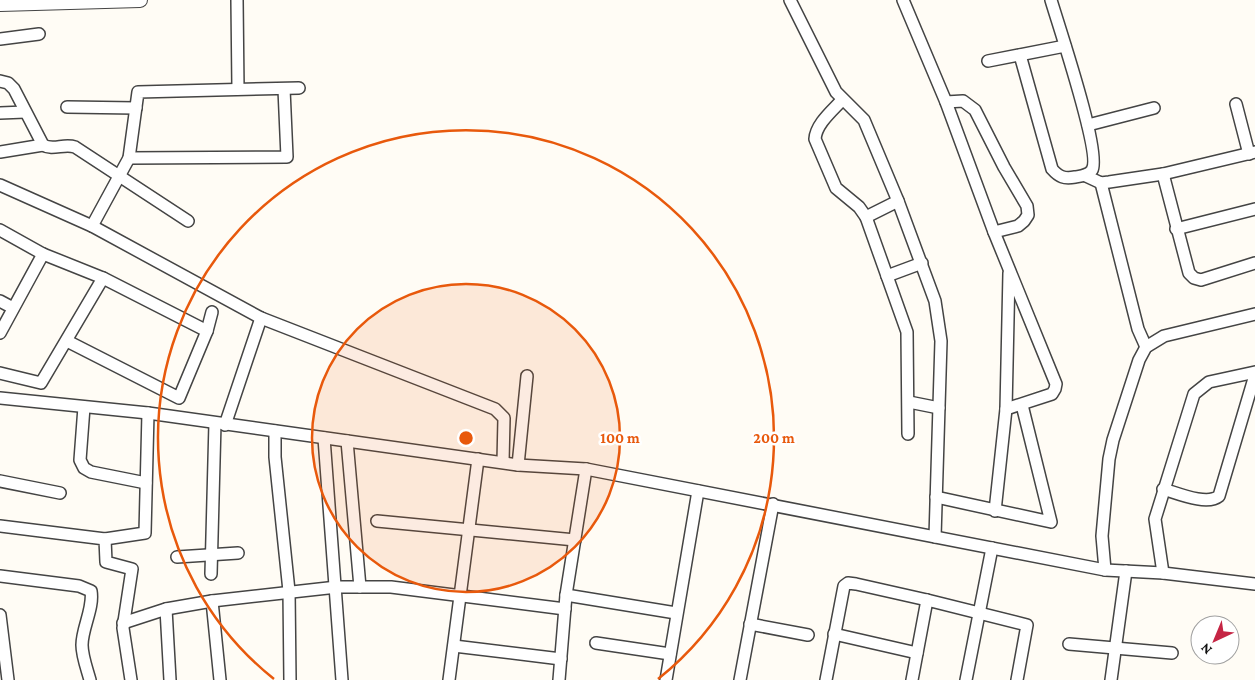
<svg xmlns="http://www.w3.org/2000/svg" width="1255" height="680" font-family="'Crimson Pro',serif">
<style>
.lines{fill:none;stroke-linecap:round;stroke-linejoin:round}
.minor-casing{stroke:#444;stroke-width:14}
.tertiary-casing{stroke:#444;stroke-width:16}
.minor{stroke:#fff;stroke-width:11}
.tertiary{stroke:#fff;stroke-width:14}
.ring{fill:none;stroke:#e8590c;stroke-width:2.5}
.centre{fill:#e8590c;stroke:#fff;stroke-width:2.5}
.ring-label{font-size:15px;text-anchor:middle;font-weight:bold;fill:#e8590c;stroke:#fff;stroke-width:5;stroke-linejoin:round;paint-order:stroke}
</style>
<rect width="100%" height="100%" fill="#fffcf5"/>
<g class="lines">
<defs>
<g id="minor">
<polyline points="237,0 238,89"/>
<polyline points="790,0 836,92 864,120 898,201 935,301 941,341 935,537"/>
<polyline points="903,0 946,102 994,232 1056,384 1055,389 1052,394 1006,409"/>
<polyline points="0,39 39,34"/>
<path d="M1020 55 1052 169C1059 177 1064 179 1075 177 1081 176 1088 176 1092 170 1102 154 1058 24 1051 0"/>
<polyline points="988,61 1065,46"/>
<path d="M0 81 8 83 14 89 43 145C53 151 64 143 75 147L188 221"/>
<path d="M842 100C832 111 816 124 815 139L836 188 859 207 866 217 907 332 908 434"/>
<polyline points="946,102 963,101 975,110 1004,167 1027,206 1028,215 1024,221 1018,226 994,232"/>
<polyline points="1236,104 1249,154"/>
<polyline points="67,107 136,108"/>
<polyline points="0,113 25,112"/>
<polyline points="1088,125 1154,108"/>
<polyline points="0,152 43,145"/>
<polyline points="129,158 287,157 284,89"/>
<polyline points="1163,174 1189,273 1194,278 1201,280 1255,263"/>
<polyline points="1086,176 1101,183 1109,182 1163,174 1255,152"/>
<polyline points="1101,183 1138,329 1146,347"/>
<polyline points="0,185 92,226 261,318 495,409 504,418 503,462"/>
<polyline points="866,217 898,201"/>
<polyline points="92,226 129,158 138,92 299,88"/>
<polyline points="1176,229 1255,209"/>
<polyline points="0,230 43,254 103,278 207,331"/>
<polyline points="887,276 922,263"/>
<polyline points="0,301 13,308"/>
<polyline points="0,333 43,254"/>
<polyline points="67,341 179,398 207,331 212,312"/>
<polyline points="0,373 41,383 103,278"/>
<polyline points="0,398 148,413 518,465 586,469 1105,570 1163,573 1255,584"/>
<polyline points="909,402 939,408"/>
<polyline points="84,407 80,460 84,468 91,472 146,483"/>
<polyline points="225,425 261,318"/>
<polyline points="275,431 275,457 289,591 290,680"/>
<polyline points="324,438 342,680"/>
<polyline points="347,441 360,587"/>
<polyline points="518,465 527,376"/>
<polyline points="0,481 60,493"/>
<path d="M1163 489C1177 493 1207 506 1219 496L1255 375"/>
<polyline points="936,497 1051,522 1022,405"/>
<polyline points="995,511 1006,409 1009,273"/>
<polyline points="377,521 575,540"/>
<polyline points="0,526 105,539 106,562 132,569 123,628 131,680"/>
<polyline points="105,539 145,533 148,413"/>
<polyline points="177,557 238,553"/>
<polyline points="1105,570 1102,536 1109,459 1113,440 1139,360 1146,347 1164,336 1255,314"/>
<polyline points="1163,573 1155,519 1194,394 1209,382 1255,372"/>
<polyline points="211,574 215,423"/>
<path d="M0 576 79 586 91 591C94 608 82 628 82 645 82 656 87 669 90 680"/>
<polyline points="566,595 676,613"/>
<polyline points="212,601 220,680"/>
<polyline points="166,609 170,680"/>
<polyline points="0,615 8,680"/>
<polyline points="123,623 166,609 212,601 337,587 391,587 565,609"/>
<polyline points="750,624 808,635"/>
<polyline points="834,634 917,653"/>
<polyline points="596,643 670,654"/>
<polyline points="1069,644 1172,653"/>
<polyline points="454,646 561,659"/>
<polyline points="449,680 478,459"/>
<polyline points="559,680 566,595 586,469"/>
<polyline points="666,680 698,491"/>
<polyline points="740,680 773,504"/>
<polyline points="826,680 844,586 848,583 856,584 927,600"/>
<polyline points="912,680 927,600 1027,625 1017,680"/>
<polyline points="966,680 992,548"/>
<polyline points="1111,680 1126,571"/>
</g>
<polyline id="tertiary" points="0,4 140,0"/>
</defs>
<use href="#minor" class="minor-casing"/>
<use href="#tertiary" class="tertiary-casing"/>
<use href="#minor" class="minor"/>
<use href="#tertiary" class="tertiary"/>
</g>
<circle cx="466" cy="438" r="154" fill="#e8590c" fill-opacity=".12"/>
<g class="ring">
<circle cx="466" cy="438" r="154"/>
<path d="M274 679A308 308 0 1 1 658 679"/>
</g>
<circle cx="466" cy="438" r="8" class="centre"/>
<g class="ring-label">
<text x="620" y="443">100 m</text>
<text x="774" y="443">200 m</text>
</g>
<g transform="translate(1215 640) rotate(224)"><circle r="24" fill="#ffffff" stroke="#a0a0a0"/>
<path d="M0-4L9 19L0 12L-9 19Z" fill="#c52544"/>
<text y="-8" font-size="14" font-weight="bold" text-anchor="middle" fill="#111111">N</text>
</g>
</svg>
